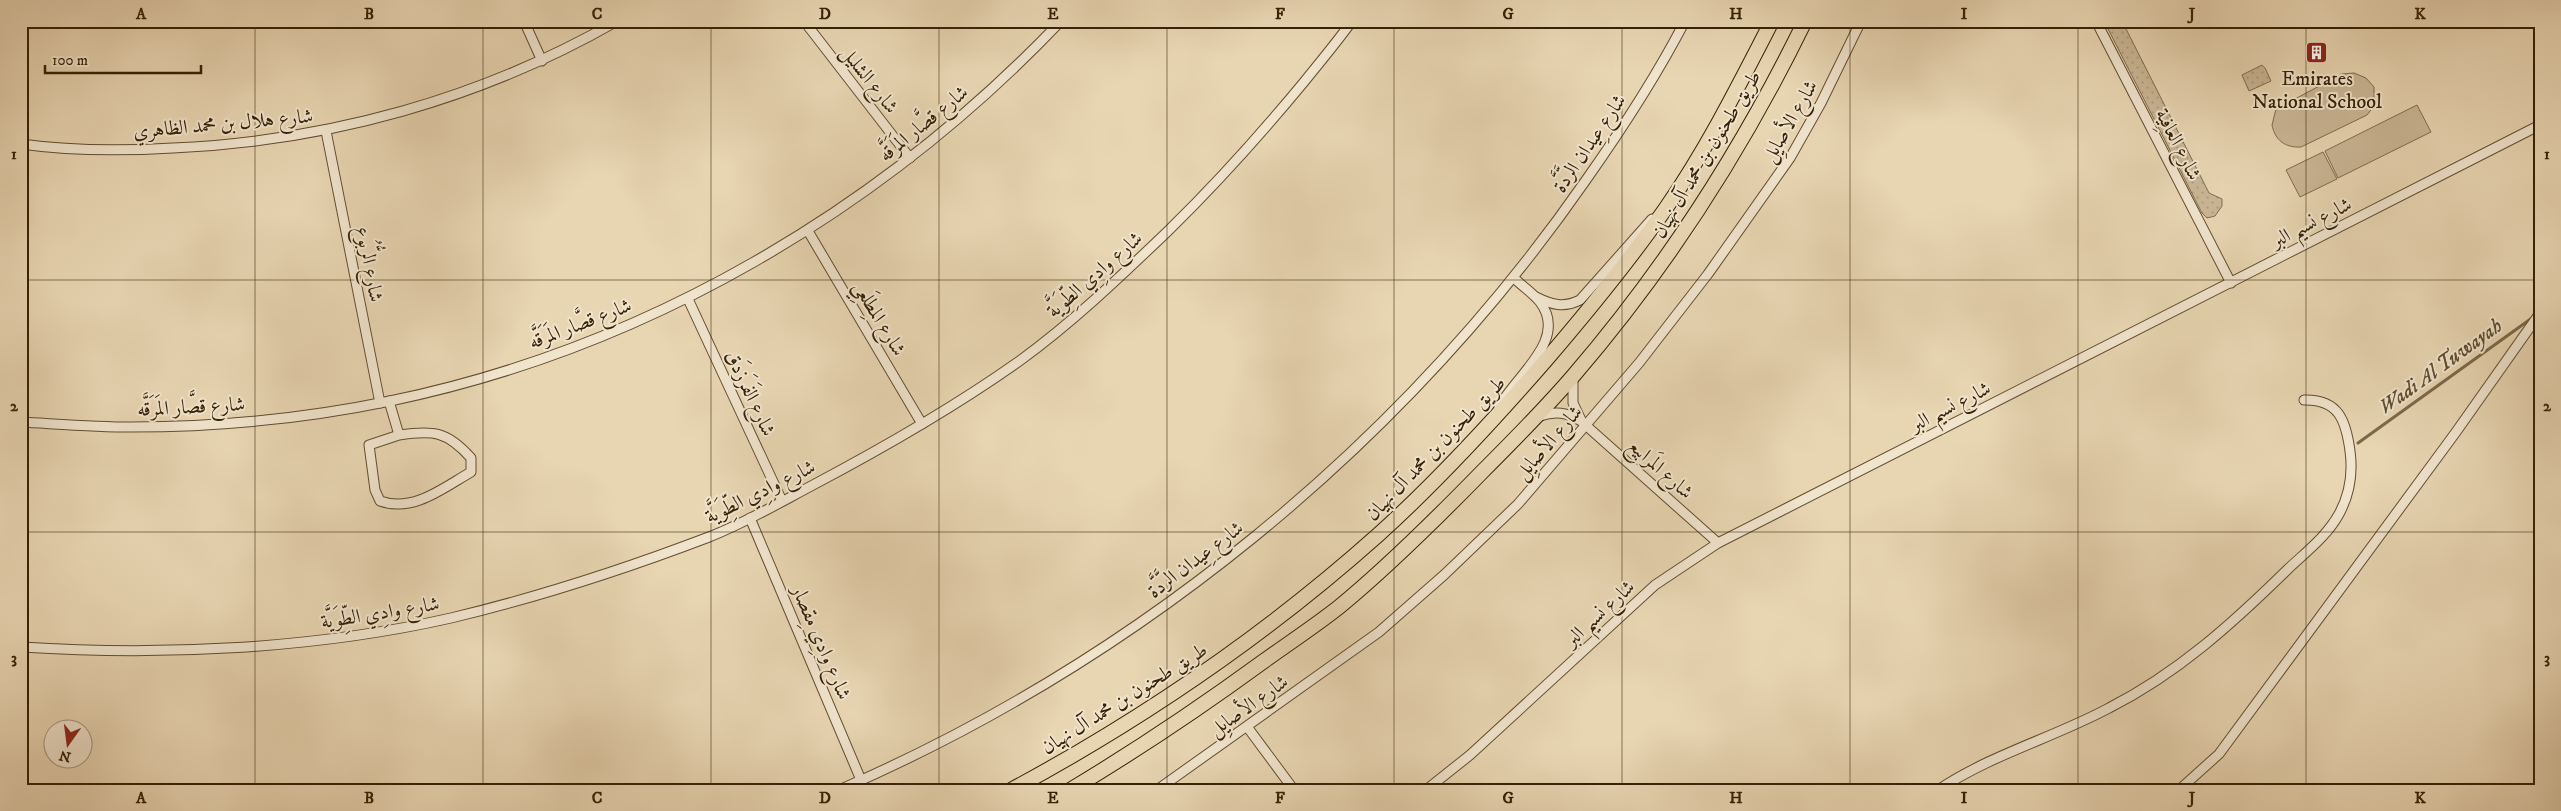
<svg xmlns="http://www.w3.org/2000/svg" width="2561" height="811" font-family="'IM FELL DW Pica',Amiri,serif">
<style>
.grass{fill:url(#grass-dots);stroke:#806c4d}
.pitch{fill:#cab695;stroke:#806c4d}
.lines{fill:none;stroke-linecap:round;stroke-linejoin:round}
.stream{stroke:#7c6849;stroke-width:3}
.street-casing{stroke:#624e30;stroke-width:11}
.primary-casing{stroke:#352105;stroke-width:16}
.street{stroke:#f0e4cd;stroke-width:9}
.primary{stroke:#e8d5b2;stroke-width:14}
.grid{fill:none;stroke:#352105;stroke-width:1;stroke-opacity:0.55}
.labels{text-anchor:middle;stroke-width:4;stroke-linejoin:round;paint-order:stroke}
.poi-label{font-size:20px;fill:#352105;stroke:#f0e4cd}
.street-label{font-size:20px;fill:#352105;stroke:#f0e4cd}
.water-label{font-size:21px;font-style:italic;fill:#5e4b2d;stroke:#f0e4cd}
.neatline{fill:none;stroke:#352105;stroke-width:2}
.grid-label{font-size:16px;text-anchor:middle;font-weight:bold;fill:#352105}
</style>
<defs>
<pattern id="grass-dots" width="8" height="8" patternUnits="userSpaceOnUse" patternTransform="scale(1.25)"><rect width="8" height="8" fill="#cab695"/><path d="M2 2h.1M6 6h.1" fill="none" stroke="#ae9c7f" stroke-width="1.8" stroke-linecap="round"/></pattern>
</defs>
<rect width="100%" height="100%" fill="#e8d5b2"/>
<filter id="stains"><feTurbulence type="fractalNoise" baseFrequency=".004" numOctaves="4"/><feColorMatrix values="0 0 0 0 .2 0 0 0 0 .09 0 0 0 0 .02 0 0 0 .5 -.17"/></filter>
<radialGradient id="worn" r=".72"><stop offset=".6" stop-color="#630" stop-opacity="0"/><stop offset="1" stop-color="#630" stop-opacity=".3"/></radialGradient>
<g class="grass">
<polygon points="2104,21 2122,21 2209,193 2222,199 2222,206 2215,216 2207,218 2202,213"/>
<polygon points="2262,65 2265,68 2271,81 2249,91 2242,75"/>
</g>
<g class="pitch">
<path d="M2354 73 2366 78 2374 87V106L2367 115 2301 147C2285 148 2275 140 2272 125L2276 109 2342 74Z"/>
<polygon points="2417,105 2431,132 2338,178 2325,151"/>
<polygon points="2323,152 2337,179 2300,197 2286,170"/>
</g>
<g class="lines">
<polyline class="stream" points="2358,443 2532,318"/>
<defs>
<g id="street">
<polyline points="524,21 542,61"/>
<polyline points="804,21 910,158"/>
<polyline points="2096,21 2231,283"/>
<polyline points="326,131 380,403"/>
<path d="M21 144C71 151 123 151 173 148 329 141 481 99 617 21"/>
<polyline points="808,231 922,424"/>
<path d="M1536 297C1552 305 1564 308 1580 300L1652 219"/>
<polyline points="688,299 782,501"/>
<polyline points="1573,378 1573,403 1581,420"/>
<path d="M389 401 399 435 369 445 375 490 380 501C413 513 443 488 471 472V458C447 431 433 430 399 435"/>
<path d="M1499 407C1515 376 1569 340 1540 302 1533 293 1522 286 1514 278"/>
<path d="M1540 416C1555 411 1567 412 1581 421L1718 543"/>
<path d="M21 422C58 424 95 427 131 427 216 427 308 418 390 401 646 348 881 210 1061 21"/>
<polyline points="750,518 861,780"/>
<path d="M21 647C162 656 314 649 451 618 539 597 625 569 709 537 745 523 779 503 813 485 883 448 953 408 1018 362 1072 323 1121 276 1169 230 1217 183 1261 134 1304 82 1320 62 1337 42 1352 21"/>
<polyline points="1248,728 1294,790"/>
<path d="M839 790C1137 661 1401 446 1586 180 1622 129 1656 77 1685 21"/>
<polyline points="1157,790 1379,632 1444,575 1518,504 1639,363 1708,274 1790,158 1821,103 1861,21"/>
<polyline points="1426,790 1470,755 1655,585 1718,543 2540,125"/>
<path d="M1938 790C1992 754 2053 738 2109 708 2178 673 2233 623 2288 569 2306 552 2327 536 2339 514 2350 494 2353 473 2350 451 2346 421 2339 399 2304 400"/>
<polyline points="2179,790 2219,754 2456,432 2540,313"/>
</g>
<g id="primary">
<path d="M1011 790C1143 719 1266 635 1378 535 1438 481 1493 421 1546 360 1588 311 1629 261 1666 208 1707 149 1739 85 1772 21"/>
<path d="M1070 790C1137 750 1201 707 1264 661 1289 643 1315 626 1339 607 1389 566 1436 519 1481 473 1513 441 1545 409 1574 375 1666 268 1743 148 1805 21"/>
</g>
</defs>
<use href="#street" class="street-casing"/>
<use href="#primary" class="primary-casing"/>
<use href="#street" class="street"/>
<use href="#primary" class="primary"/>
</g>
<path class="grid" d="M255 21V790M483 21V790M711 21V790M939 21V790M1167 21V790M1394 21V790M1622 21V790M1850 21V790M2078 21V790M2306 21V790M21 280H2540M21 532H2540"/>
<defs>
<symbol id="building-square" viewBox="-11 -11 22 22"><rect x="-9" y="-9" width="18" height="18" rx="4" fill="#8f2418" stroke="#f0e4cd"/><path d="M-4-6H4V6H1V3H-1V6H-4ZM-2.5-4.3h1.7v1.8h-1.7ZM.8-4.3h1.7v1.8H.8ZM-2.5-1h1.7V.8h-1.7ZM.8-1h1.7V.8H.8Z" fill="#fff"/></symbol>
</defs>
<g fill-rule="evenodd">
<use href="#building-square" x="2304" y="40" width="25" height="25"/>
</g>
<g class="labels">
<g class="poi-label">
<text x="2317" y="85">Emirates<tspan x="2317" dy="23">National School</tspan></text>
</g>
<g class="street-label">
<text transform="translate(870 79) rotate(52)" y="7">شارع الشليل</text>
<text transform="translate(1789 121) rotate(-60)" y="7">شارع الأصايِل</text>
<text transform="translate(223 123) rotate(-5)" y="7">شارع هلال بن محمد الظاهري</text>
<text transform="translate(923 123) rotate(-39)" y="7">شارع قصَّار المَرَقَّه</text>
<text transform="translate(1589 143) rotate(-56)" y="7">شارع عِيدان الرَّدَّة</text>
<text transform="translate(2179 144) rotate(63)" y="7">شارع العافِية</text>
<text transform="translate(1706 154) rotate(-59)" y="7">طريق طحنون بن محمد آل نهيان</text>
<text transform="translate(2311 222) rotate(-27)" y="7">شارع نسيم البر</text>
<text transform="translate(370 264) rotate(79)" y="7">شارع الرُّبُوع</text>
<text transform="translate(1094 274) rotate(-41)" y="7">شارع وادِي الطِّوَيَّة</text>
<text transform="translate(880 318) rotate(59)" y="7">شارع المِطلَعِي</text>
<text transform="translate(580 323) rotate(-21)" y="7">شارع قصَّار المَرَقَّه</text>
<text transform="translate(751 393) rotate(65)" y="7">شارع الفَرَزدَق</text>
<text transform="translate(191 406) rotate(-3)" y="7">شارع قصَّار المَرَقَّه</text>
<text transform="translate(1950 406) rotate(-27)" y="7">شارع نسيم البر</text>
<text transform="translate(1548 442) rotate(-49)" y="7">شارع الأصايِل</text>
<text transform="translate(1435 448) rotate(-46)" y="7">طريق طحنون بن محمد آل نهيان</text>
<text transform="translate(1661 468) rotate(42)" y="7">شارع المَرابِيع</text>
<text transform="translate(760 491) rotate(-26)" y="7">شارع وادِي الطِّوَيَّة</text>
<text transform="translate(1195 559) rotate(-37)" y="7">شارع عِيدان الرَّدَّة</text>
<text transform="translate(380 612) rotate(-9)" y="7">شارع وادِي الطِّوَيَّة</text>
<text transform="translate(1599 613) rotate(-43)" y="7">شارع نسيم البر</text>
<text transform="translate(822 642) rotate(67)" y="7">شارع وادِي مِقصار</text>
<text transform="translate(1124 698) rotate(-32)" y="7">طريق طحنون بن محمد آل نهيان</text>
<text transform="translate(1248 705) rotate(-35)" y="7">شارع الأصايِل</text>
</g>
<g class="water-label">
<text transform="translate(2440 366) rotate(-36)" y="7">Wadi Al Tuwayah</text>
</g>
</g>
<rect width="2561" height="811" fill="none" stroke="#e8d5b2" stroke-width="55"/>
<g transform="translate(68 744) rotate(194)"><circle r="24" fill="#f0e4cd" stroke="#a5967d"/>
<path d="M0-4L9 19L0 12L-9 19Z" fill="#8f2418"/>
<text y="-8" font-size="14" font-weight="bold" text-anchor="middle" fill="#352105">N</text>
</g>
<path d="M45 65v8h156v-8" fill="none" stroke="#352105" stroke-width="2.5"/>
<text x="52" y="65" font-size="15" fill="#352105" stroke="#f0e4cd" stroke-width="4" paint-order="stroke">100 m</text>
<rect x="28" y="28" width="2506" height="756" class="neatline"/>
<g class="grid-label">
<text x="141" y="19">A</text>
<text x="369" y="19">B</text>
<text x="597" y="19">C</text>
<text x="825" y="19">D</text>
<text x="1053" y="19">E</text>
<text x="1280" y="19">F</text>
<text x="1508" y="19">G</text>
<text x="1736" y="19">H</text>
<text x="1964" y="19">I</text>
<text x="2192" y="19">J</text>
<text x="2420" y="19">K</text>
<text x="14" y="159">1</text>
<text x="2547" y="159">1</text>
<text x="14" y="411">2</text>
<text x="2547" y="411">2</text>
<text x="14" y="663">3</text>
<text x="2547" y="663">3</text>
<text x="141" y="803">A</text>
<text x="369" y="803">B</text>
<text x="597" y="803">C</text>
<text x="825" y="803">D</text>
<text x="1053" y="803">E</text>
<text x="1280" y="803">F</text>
<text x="1508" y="803">G</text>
<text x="1736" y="803">H</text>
<text x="1964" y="803">I</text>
<text x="2192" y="803">J</text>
<text x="2420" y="803">K</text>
</g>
<rect width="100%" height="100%" filter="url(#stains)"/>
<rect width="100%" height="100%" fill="url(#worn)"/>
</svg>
